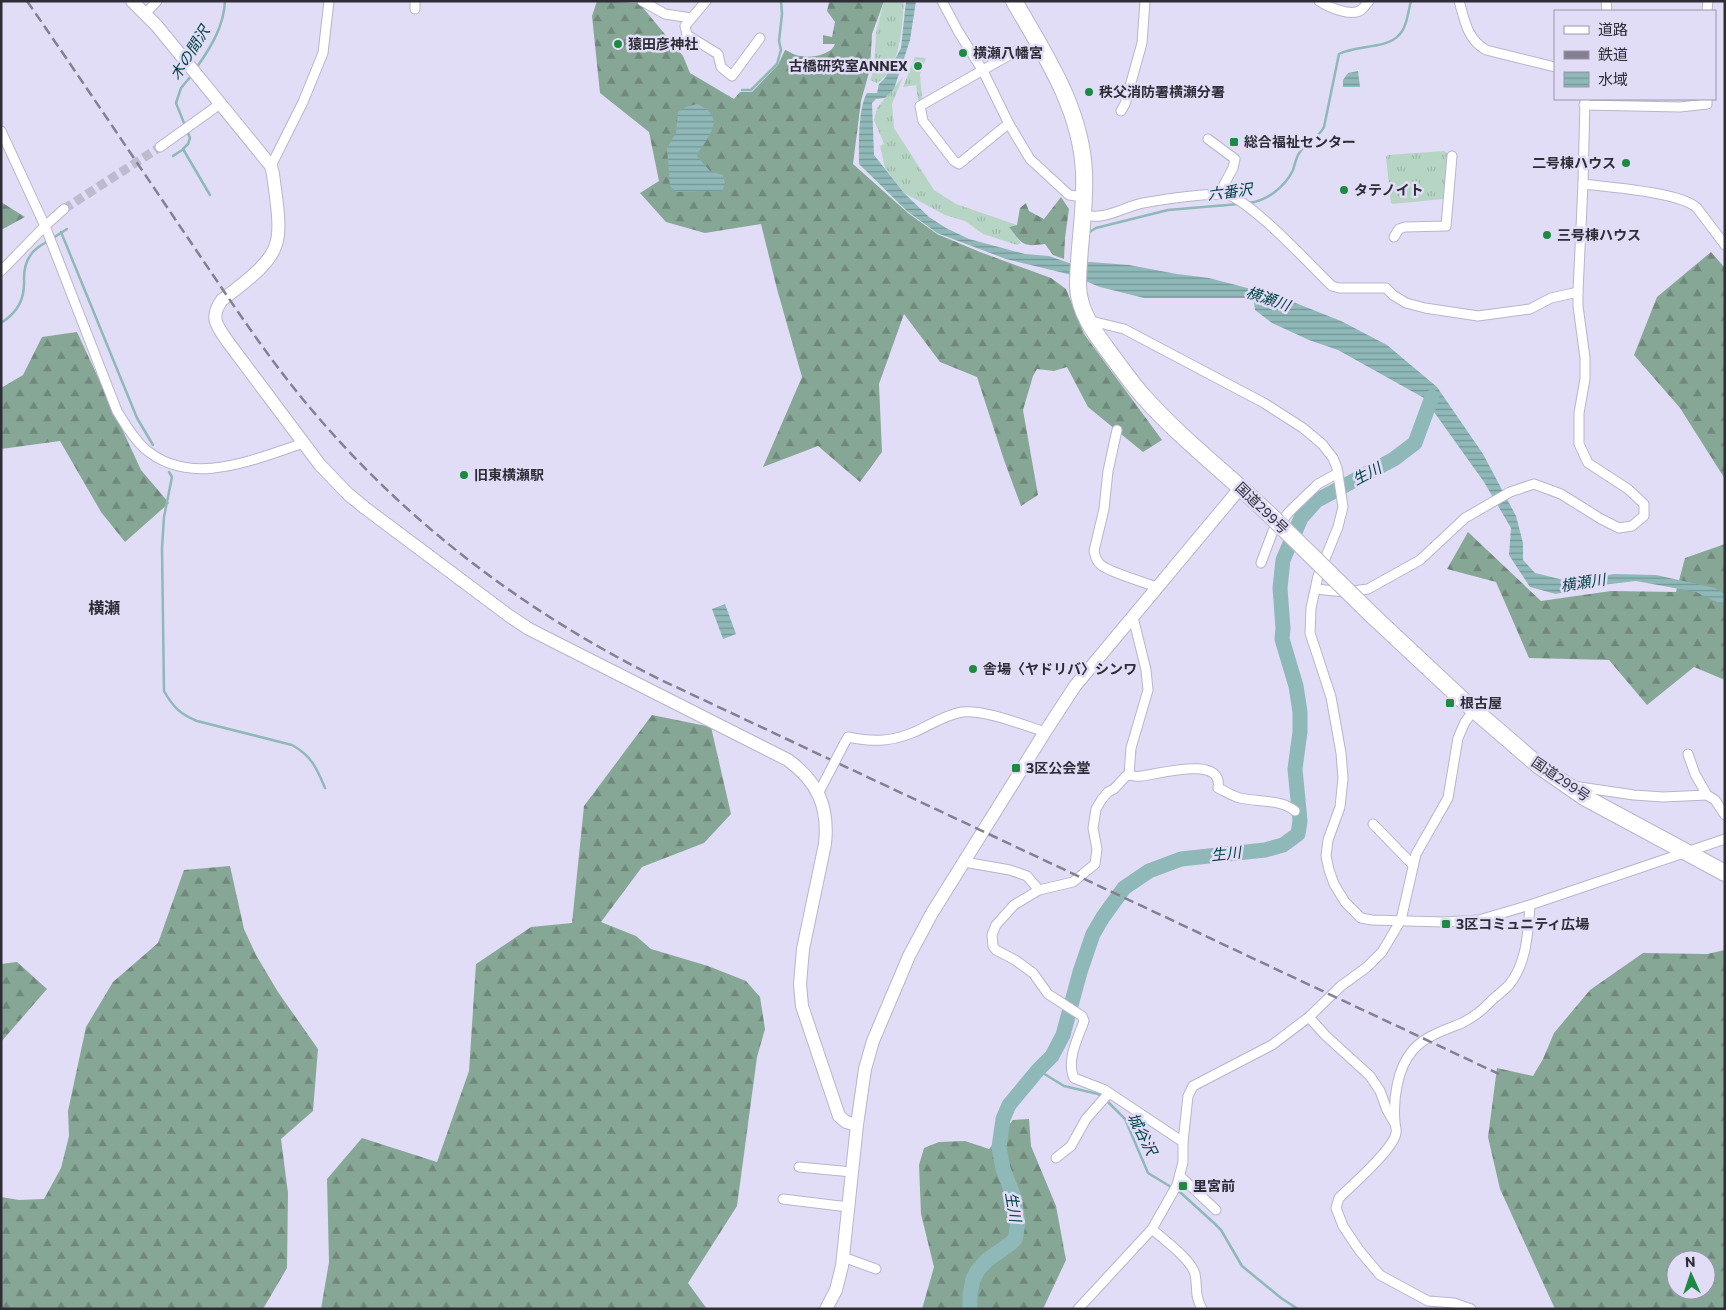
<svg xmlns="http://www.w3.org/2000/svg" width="1726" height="1310" font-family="Commissioner,'Noto Sans JP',sans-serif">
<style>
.grass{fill:url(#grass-tufts)}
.forest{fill:url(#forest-firs);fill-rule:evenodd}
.water{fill:url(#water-rules)}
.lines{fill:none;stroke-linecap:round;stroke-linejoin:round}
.stream{stroke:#8fb8b9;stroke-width:2.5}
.river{stroke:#8fb8b9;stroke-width:15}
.street-tunnel{stroke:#bebad0;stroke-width:9;stroke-dasharray:9 4.5;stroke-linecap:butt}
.street-casing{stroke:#b9b4cc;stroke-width:11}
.secondary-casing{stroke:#b9b4cc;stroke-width:14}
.highway-casing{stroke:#b9b4cc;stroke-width:18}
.street{stroke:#fff;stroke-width:9}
.secondary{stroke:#fff;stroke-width:12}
.highway{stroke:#fff;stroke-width:16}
.rail{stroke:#848091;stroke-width:2.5;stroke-dasharray:10 5;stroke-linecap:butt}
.street-bridge-casing{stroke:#b9b4cc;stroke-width:11;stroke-linecap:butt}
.highway-bridge-casing{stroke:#b9b4cc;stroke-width:18;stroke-linecap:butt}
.street-bridge{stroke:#fff;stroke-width:9}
.highway-bridge{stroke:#fff;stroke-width:16}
.poi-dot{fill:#1d8941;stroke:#e2ddf6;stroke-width:2}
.labels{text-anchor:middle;stroke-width:5;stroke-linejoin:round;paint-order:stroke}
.poi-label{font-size:14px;font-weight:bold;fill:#2e2c36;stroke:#e2ddf6;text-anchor:start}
.street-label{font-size:14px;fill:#2e2c36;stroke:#e2ddf6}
.water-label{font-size:15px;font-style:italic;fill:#004245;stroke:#e2ddf6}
.quarter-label{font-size:16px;font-weight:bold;fill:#2e2c36;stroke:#e2ddf6}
</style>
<defs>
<pattern id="grass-tufts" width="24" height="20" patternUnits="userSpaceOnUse" patternTransform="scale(1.25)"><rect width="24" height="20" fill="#b6d5c4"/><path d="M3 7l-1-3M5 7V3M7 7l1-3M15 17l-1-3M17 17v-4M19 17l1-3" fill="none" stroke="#9db7a9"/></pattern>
<pattern id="forest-firs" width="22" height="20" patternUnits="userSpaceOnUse" patternTransform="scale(1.25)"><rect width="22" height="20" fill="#87a796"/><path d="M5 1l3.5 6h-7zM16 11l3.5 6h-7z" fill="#6f887b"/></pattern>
<pattern id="water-rules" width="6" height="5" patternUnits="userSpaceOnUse" patternTransform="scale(1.25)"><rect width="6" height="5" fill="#8fb8b9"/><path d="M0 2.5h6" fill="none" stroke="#759697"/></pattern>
</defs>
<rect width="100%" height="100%" fill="#e2ddf6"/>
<g class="grass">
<path d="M884 1H904C902 27 901 68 877 83L870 80 874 69 876 33Z"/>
<polygon points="915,57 926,58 920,74 922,100 918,100 916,85 903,87"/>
<polygon points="903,77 892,104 894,128 934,190 956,204 1017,225 1009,227 1021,243 1017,245 983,234 965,221 945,215 904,193 885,168 880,146 884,144 874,120 877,108"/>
<polygon points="1444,151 1447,153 1445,196 1443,199 1393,204 1391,203 1386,157 1388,155"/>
</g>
<g class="forest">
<path d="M597 1 639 3 683 56 690 73 734 99 740 92H752L778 65 785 50C789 51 792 54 796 55 807 59 831 56 835 44H823V35L832 37 835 22 827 11 829 2 827 1H884L872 34 870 69 861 101 853 164 908 213 937 234 980 252 1051 278 1066 289 1084 334 1162 440 1143 452 1088 407 1067 367 1054 371 1037 369 1033 376 1023 410 1038 495 1021 506 1004 460 977 377 940 362 904 314 879 384 882 452 860 482 818 446 763 467 802 377 777 289 761 224 705 233 666 222 640 193 659 181 649 132 600 93 592 16Z"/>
<path d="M1061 197 1069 209 1065 238 1064 259 1053 255 1045 244C1022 247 1023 245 1009 227L1017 225 1020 208 1026 203 1029 211 1044 219Z"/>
<polygon points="1,202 25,217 1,230"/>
<polygon points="1711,252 1725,268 1725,479 1680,408 1634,355 1657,297"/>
<polygon points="77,332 141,470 169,503 125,542 101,512 60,441 1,449 1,388 23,375 42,337"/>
<polygon points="1468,532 1541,601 1611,591 1676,592 1685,558 1725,544 1725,680 1694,667 1647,705 1609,660 1529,658 1496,582 1447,569"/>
<polygon points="652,715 711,727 731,814 704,843 642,867 601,922 636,936 651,949 708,966 746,981 760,997 765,1029 757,1057 737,1206 688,1283 707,1309 321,1309 329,1262 327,1179 362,1138 437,1162 469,1071 476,964 531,927 572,923 584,806"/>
<polygon points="230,866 244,929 256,955 278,992 318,1049 313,1111 281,1139 288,1193 287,1268 263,1309 1,1309 1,1197 19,1200 44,1199 61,1168 69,1136 68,1111 86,1027 113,982 158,943 184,870"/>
<path d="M1725 950V1309H1555L1500 1189 1488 1137 1497 1068 1533 1076 1543 1059 1554 1033 1590 990 1643 953 1707 954ZM1676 1260H1706V1290H1676Z"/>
<polygon points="17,962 47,989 1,1042 1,964"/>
<polygon points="1029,1119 1031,1146 1056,1206 1066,1260 1043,1309 922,1309 934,1267 921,1214 919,1165 924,1148 939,1142 965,1141 989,1149 1013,1120"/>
</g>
<g class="water">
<path d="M906 1H916L910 40 894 89 885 98 876 99 872 103 874 155 904 193 929 217 946 228 969 239 1025 254 1049 256 1069 263 1091 262 1129 265 1177 274 1209 278 1278 296 1341 321 1387 345 1437 387 1483 454 1516 516 1523 543V560L1535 573 1572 582 1614 574 1656 575 1715 588 1725 594V606L1696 592 1636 581 1593 586 1556 594 1530 587 1509 555 1511 528 1484 482 1424 398 1338 350 1309 340 1272 323 1255 310 1254 301 1244 298H1144L1100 287 1068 274 1006 259 937 233 907 211 859 164C859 145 858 108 867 93H877L879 84 885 78 901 48Z"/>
<polygon points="1358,71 1360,87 1343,87 1343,80 1348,73"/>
<path d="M697 104C701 106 708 110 711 114 720 128 702 143 697 156L710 171 723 175 725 183 722 191 676 192 670 186 667 148 676 133 678 112 686 107Z"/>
<polygon points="725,604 736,634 723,639 712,609"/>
</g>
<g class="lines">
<g class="stream">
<path d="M197 67C211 47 224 26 225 1"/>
<polyline points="191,76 181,88 176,103 190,138 188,144 183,149 210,195"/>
<polyline points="742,90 751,90 777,64 781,50 779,41 782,14 781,1"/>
<polyline points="173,156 182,150"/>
<path d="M1247 203C1266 202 1285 187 1293 170 1295 164 1296 157 1300 152 1306 141 1318 139 1324 127L1339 54C1356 45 1387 49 1399 35 1407 27 1408 12 1411 1"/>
<polyline points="61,232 137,418 153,445"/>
<polyline points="1088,233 1096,228 1168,210 1239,204"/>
<polyline points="53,238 67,229"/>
<path d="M1 323C18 312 25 299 24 279 24 271 25 263 30 256 34 249 41 245 48 241"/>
<path d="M169 472 172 477 164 517 162 548 164 691C173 707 180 714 197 721L292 745C312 756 317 769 325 788"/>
<polyline points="1038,1070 1064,1086 1098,1094 1102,1097"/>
<polyline points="1106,1100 1125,1119 1148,1173 1181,1193 1214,1223 1221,1230 1242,1266 1281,1298 1298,1309"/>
</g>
<polyline class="river" points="970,1309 970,1294 973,1279 978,1270 987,1260 1010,1244 1015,1239 1016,1235 1018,1223 1014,1197 1003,1169 999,1147 1003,1119 1009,1105 1038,1070 1052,1056 1063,1035 1080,972 1093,934 1103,917 1124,888 1149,871 1181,859 1265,850 1283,845 1298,834 1300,821 1295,769 1300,732 1300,712 1296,686 1282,639 1283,628 1280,588 1283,560 1301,518 1316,501 1394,459 1415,443 1432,397"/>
<polyline class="street-tunnel" points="64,209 160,147"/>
<defs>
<g id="street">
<polyline points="415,1 415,9"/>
<polyline points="642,1 665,14 691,18"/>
<polyline points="706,1 685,26 687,35 718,54 721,67 732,76 760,38"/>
<polyline points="942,1 958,31 983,71 1009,124 1030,159 1069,195 1083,197"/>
<path d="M1319 1C1328 7 1351 17 1361 10 1364 8 1366 4 1369 1"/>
<path d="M1459 1C1465 21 1467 39 1486 50L1555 67"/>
<polyline points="1606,1 1607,11"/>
<polyline points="1707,11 1708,1"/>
<polyline points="146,13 157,1"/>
<polyline points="1584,105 1680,107 1707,104 1707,99"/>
<polyline points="1121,111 1125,104 1142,43 1145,1"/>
<polyline points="1009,124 1003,128 959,164 954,161 923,121 920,106 1018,50"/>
<path d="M1 131 45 226 117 411C125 424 132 437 144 448 190 489 254 459 304 443"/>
<polyline points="1208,139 1235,159 1233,168 1219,194"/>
<polyline points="160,147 220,104"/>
<polyline points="271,166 303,102 323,53 329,1"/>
<path d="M1583 184C1607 187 1681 192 1697 208L1725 245"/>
<path d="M1082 214C1103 222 1123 207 1143 203 1166 199 1202 194 1225 194 1250 199 1311 266 1332 286L1339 288H1386L1393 295 1406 303 1425 308 1478 316 1530 309 1551 298 1578 292"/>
<polyline points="1394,237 1399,229 1405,227 1446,226 1452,156"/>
<polyline points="1,271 45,226 64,209"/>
<polyline points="1087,320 1124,329 1264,403 1303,428 1322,444 1333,458 1337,468 1343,507 1338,527 1318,576 1311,608 1310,633 1331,697 1341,753 1343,778 1340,807 1328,840 1326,856 1329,870 1334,884 1345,902 1361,918 1372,920 1444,922 1479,920 1530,905 1725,839"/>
<path d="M1117 430 1108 471 1104 509 1094 551C1095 556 1097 562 1101 565 1111 573 1144 582 1157 587"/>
<polyline points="1261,563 1273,531 1290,511 1318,484 1338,473"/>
<polyline points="1316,589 1344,592 1368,589 1420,560 1465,518 1510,492 1534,484 1561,494 1601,519 1619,528 1632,526 1644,516 1644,504 1628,489 1588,463 1579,444 1579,413 1585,379 1585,358 1578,306 1578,292 1583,184 1585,99"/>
<path d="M1133 617 1146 670 1148 690 1131 748 1129 775 1126 776 1114 789 1108 792 1102 799 1096 809 1093 828 1097 849 1095 864 1073 882 1039 890 1014 905 996 925 992 935 993 946 996 950 1015 960 1033 973 1048 994 1082 1016 1084 1021C1078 1038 1066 1060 1074 1078L1105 1090 1183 1142"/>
<path d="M844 744 848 737C872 742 889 742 912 733 929 726 944 715 962 712 983 709 1023 725 1045 732"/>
<polyline points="1688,754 1695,774 1707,795 1715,800 1725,815"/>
<path d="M1129 775C1133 776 1138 777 1141 776 1156 775 1224 754 1218 788 1225 791 1232 796 1240 798 1258 802 1281 799 1295 811"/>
<polyline points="1573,786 1634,795 1663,797 1707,795"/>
<polyline points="819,792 830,771"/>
<polyline points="1373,824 1413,865"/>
<polyline points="964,862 1010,870 1027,876 1039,890"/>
<polyline points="1309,1017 1325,1035 1370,1076 1380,1091 1387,1110 1394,1122"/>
<polyline points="1056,1158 1071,1146 1086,1119 1109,1093"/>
<polyline points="799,1167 852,1172"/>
<polyline points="1180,1176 1216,1210"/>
<polyline points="783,1199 848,1207"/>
<path d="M1152 1229C1164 1240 1191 1259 1195 1274 1198 1289 1194 1294 1202 1309"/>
<polyline points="843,1257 876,1269"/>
<polyline points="1078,1309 1152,1229 1177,1185 1183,1162 1183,1142 1188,1096 1193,1086 1272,1045 1309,1017 1341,986 1367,967 1382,952 1401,920 1416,854 1448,798 1458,738 1465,722 1474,710"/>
<path d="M1471 1309 1454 1303 1428 1301 1380 1275 1359 1250 1343 1226 1336 1208 1339 1198C1351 1186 1394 1149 1396 1133 1397 1130 1395 1126 1395 1122 1393 1100 1397 1068 1413 1050 1425 1036 1445 1030 1462 1023 1474 1017 1483 1010 1492 1000 1498 995 1504 990 1509 985 1527 963 1528 932 1530 905"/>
</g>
<g id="secondary">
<path d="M132 1 157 26 271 166 273 174C275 192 282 227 276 244 270 266 239 286 222 300 209 318 217 326 228 342L320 465 348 494 365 508 508 615 529 629 788 760C818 782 829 807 825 844L803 949 800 984 802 1006 839 1116 846 1122 857 1125"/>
<polyline points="826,1309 836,1290 842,1266 857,1125 865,1069 873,1041 909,956 932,913 1045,732 1075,686 1241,487"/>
</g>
<g id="highway">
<path d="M1014 1C1045 55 1081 108 1084 172 1086 210 1078 248 1078 286 1079 315 1098 337 1115 360 1124 372 1133 385 1143 396 1182 440 1230 476 1272 517"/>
<polyline points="1373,616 1466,703 1538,765 1584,797 1725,873"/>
</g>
</defs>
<use href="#street" class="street-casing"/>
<use href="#secondary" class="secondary-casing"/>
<use href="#highway" class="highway-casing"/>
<use href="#street" class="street"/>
<use href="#secondary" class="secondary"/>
<use href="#highway" class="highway"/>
<path class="rail" d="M27 1C83 82 137 163 192 244 230 300 267 357 311 409 407 523 525 612 659 679L1499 1074"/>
<defs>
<polyline id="street-bridge" points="830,771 844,744"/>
<polyline id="highway-bridge" points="1272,517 1373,616"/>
</defs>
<use href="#street-bridge" class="street-bridge-casing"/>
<use href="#highway-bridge" class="highway-bridge-casing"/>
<use href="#street-bridge" class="street-bridge"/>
<use href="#highway-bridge" class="highway-bridge"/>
</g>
<g class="poi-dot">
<circle cx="618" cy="44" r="5"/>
<circle cx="963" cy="53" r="5"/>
<circle cx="918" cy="66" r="5"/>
<circle cx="1089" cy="92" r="5"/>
<rect x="1229" y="137" width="10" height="10" rx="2.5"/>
<circle cx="1626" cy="163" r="5"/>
<circle cx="1344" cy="190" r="5"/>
<circle cx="1547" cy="235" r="5"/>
<circle cx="464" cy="475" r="5"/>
<circle cx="973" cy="669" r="5"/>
<rect x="1445" y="698" width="10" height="10" rx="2.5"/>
<rect x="1011" y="763" width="10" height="10" rx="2.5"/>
<rect x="1441" y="919" width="10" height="10" rx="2.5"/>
<rect x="1178" y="1181" width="10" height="10" rx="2.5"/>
</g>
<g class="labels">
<g class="poi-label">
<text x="628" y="49">猿田彦神社</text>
<text x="973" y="58">横瀬八幡宮</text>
<text x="908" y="71" text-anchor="end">古橋研究室ANNEX</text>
<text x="1099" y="97">秩父消防署横瀬分署</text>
<text x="1244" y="147">総合福祉センター</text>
<text x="1616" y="168" text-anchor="end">二号棟ハウス</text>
<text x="1354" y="195">タテノイト</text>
<text x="1557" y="240">三号棟ハウス</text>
<text x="474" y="480">旧東横瀬駅</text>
<text x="983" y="674">舎場〈ヤドリバ〉シンワ</text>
<text x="1460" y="708">根古屋</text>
<text x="1026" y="773">3区公会堂</text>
<text x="1456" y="929">3区コミュニティ広場</text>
<text x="1193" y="1191">里宮前</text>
</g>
<g class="street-label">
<text transform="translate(1262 508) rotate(44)" y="5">国道299号</text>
<text transform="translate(1561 779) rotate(34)" y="5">国道299号</text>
</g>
<g class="water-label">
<text transform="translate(190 53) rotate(-58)" y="5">木の間沢</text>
<text transform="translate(1230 192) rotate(-7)" y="5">六番沢</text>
<text transform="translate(1268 299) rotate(19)" y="5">横瀬川</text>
<text transform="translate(1367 474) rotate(-28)" y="5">生川</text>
<text transform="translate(1583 583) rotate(-9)" y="5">横瀬川</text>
<text transform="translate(1226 854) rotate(-6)" y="5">生川</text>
<text transform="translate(1142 1134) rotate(63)" y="5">城谷沢</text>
<text transform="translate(1013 1207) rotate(80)" y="5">生川</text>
</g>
<g class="quarter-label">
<text x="104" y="614">横瀬</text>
</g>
</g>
<rect width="1726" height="1310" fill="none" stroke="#2e2c36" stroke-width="5"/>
<rect x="1554" y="10" width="162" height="90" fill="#e2ddf6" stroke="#9a96a9"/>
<rect x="1564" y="26" width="25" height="8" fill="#ffffff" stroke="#9a96a9"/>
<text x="1598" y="35" font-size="15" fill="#2e2c36">道路</text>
<rect x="1564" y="51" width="25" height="8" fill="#848091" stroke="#9a96a9"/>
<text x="1598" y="60" font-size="15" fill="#2e2c36">鉄道</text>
<rect x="1564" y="72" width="25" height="15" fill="url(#water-rules)" stroke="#9a96a9"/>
<text x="1598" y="85" font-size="15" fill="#2e2c36">水域</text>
<g transform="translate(1691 1275) rotate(357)"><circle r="24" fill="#e2ddf6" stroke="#9a96a9"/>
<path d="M0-4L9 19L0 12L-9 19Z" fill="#1d8941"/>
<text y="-8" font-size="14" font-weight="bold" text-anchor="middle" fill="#2e2c36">N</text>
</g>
</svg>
